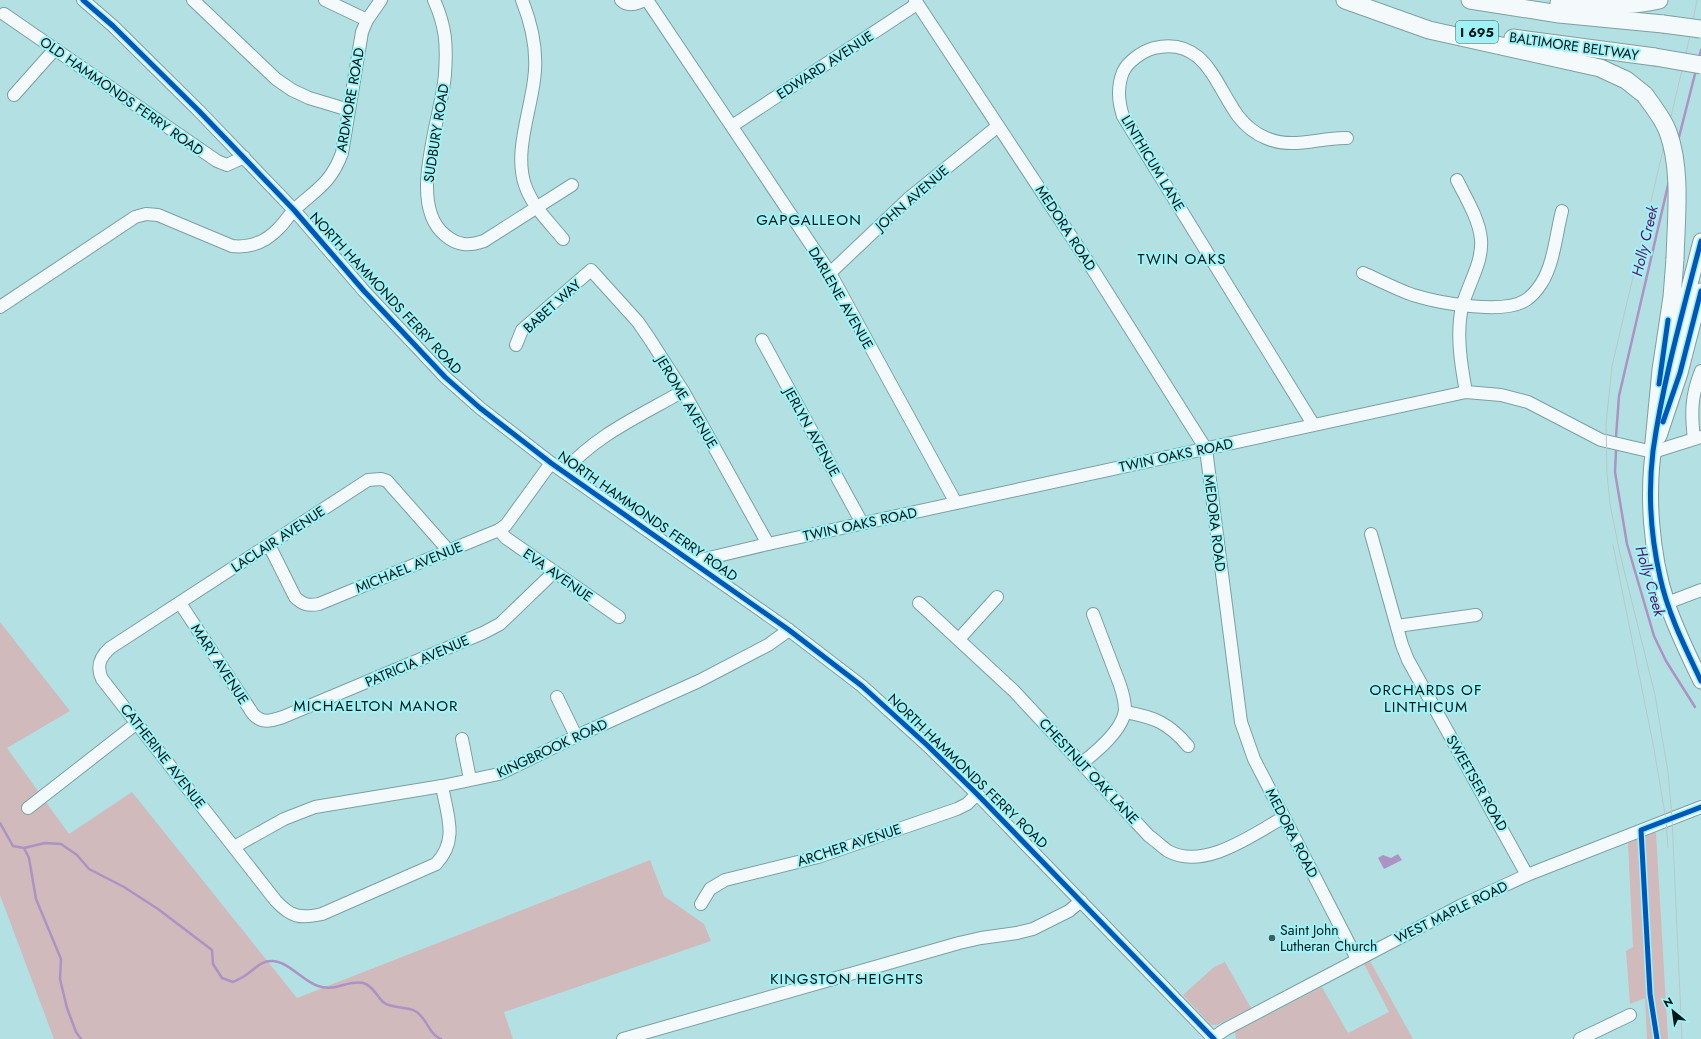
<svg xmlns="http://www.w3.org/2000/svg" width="1701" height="1039" font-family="Jost,sans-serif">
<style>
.green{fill:#d0babb}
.water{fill:#ad93c4}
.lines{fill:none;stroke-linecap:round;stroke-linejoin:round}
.stream{stroke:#ad93c4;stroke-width:2.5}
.minor-casing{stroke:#7ba0a2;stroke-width:14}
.major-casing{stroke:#7ba0a2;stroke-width:17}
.highway-casing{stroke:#7ba0a2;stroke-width:19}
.minor{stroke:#f4fafb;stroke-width:12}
.major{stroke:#f4fafb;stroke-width:15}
.highway{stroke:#f4fafb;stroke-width:17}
.tram{stroke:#bac7c8;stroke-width:1}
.highway-bridge-casing{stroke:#7ba0a2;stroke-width:19;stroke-linecap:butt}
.highway-bridge{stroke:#f4fafb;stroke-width:17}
.cycleway-casing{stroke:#9ff3f7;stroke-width:8}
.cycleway{stroke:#0057b8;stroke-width:5}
.poi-dot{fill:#3f5d5e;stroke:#9ff3f7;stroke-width:1.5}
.labels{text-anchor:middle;stroke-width:4;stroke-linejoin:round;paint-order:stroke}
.shield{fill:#9ff3f7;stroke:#30585a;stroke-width:1}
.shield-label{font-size:13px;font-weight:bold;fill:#001617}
.street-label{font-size:14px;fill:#001617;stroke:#9ff3f7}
.poi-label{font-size:14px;fill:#001617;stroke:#9ff3f7;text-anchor:start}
.neighbourhood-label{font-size:15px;letter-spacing:1px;fill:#001617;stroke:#9ff3f7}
.water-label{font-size:15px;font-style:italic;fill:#5b116a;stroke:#9ff3f7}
</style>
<rect width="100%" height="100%" fill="#b3e1e3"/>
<g class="green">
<polygon points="0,622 70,711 7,748 69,834 132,792 297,998 650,860 664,896 704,924 711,941 504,1012 513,1039 54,1039 0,895"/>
<polygon points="1656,832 1668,1039 1647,1039 1645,998 1630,1004 1626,951 1633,947 1628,843"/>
<polygon points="1370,961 1413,1039 1236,1039 1235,1032 1322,987 1348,1033 1389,1012 1364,964"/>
<polygon points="1225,962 1251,1008 1217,1025 1211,1025 1183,995 1214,967"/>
</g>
<polygon class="water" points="1398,854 1402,860 1384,869 1378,858 1383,855 1391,858"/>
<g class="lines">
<g class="stream">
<polyline points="1699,59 1701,50"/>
<polyline points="1678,141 1696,70"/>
<polyline points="1616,437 1619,396 1669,181"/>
<polyline points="1616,451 1615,472 1627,544 1654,636 1666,661 1695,707"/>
<path d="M0 823 13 846 24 848 45 843 61 844 77 855 89 869 124 887 158 909 212 950 213 964 222 978 233 982C237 980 242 978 246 975 255 969 261 960 273 961 289 962 304 982 318 986 336 992 347 980 363 983 372 985 377 996 383 1002 391 1009 406 1006 415 1011 427 1017 428 1034 441 1039"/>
<polyline points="24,848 29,858 36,899 61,959 60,979 67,1008 76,1032 81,1039"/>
</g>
<defs>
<g id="minor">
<polyline points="83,0 113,26 199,111 294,210 364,291 445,377 480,408 551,463 789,630 862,686 927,745 977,794 1214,1039"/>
<polyline points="193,0 276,79 292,90 309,98 349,110"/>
<polyline points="325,0 367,20"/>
<path d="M434 0C446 27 447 45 445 74 442 118 406 203 445 235 458 246 469 246 484 241L572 185"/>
<path d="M522 0C532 25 538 53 534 80 530 113 514 153 525 185 532 206 549 222 563 239"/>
<path d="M621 0C628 7 636 4 645 0"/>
<polyline points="647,0 830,273 956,503"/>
<polyline points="915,0 1090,265 1206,449 1241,722 1254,759 1357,959"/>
<polyline points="4,14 217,161 227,165 244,157"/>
<polyline points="14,95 55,49"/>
<polyline points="732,126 917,4"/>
<path d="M1457 180C1466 198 1479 219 1481 239 1483 263 1468 284 1462 307 1456 334 1461 365 1466 392"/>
<polyline points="830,273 908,199 998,126"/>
<path d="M1363 273C1379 280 1396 289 1413 295 1439 303 1503 315 1526 300 1532 296 1537 290 1541 284 1554 264 1556 234 1562 211"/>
<path d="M0 307 135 217 146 214 158 215 232 246C250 248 266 242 279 228 285 222 289 215 295 209 317 189 331 183 342 153L362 32 367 20 381 0"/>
<polyline points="762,340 862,523"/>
<polyline points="516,345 522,330 591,270 638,322 649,338 683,391 768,544"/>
<path d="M1313 424 1123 116C1118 101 1117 87 1123 72 1128 61 1143 51 1154 48 1204 36 1215 84 1238 116 1245 125 1256 134 1266 138 1294 150 1319 137 1347 138"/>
<path d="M1694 439C1691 413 1691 396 1701 371"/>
<path d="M564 472C595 435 642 415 683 391"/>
<polyline points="499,530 506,538 619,617"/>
<polyline points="1371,534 1402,645 1408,660 1527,875"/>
<path d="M269 545 295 597C303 605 309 606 319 604L499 530 506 525 551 463"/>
<polyline points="692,562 768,544 1466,392 1501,395 1528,402 1601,440 1653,452 1701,437"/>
<path d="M180 603 253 714C262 724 271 721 283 717L483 633 500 624 554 572"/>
<path d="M919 603 1014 691 1149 836C1155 840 1162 847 1168 851 1204 871 1254 834 1284 817"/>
<polyline points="1667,603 1701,590"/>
<polyline points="1397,626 1476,615"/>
<polyline points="959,639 997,597"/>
<polyline points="557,697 576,736"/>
<path d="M1125 712C1154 717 1169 723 1188 746"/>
<polyline points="462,739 470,779"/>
<path d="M1082 763C1096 752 1123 730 1125 710 1125 702 1123 694 1120 685L1093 614"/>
<path d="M442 786C447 815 459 840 436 864L322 914C300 919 291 917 276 901L102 679C96 666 100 657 110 648L368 480 381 479 387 481 448 550"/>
<polyline points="28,808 137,723"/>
<polyline points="234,847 284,819 315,807 442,786 499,774 579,735 699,681 768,645 789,630"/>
<polyline points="701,904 710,889 725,880 818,857 957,809 967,804 977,794"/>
<polyline points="623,1039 959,943 981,938 1017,933 1033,929 1069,911 1081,901"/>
<polyline points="1211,1039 1226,1029 1281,1000 1462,905 1527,875 1701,807"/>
<polyline points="1580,1039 1630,1015"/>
</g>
<g id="major">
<polyline points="1667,374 1701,241"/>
<polyline points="1659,436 1680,373 1701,291"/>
<path d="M1655 441C1646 491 1651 555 1667 603 1676 630 1689 656 1701 681"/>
</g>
<g id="highway">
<polyline points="1345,0 1429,30 1600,68 1626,80 1645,95"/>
<polyline points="1470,0 1559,14 1663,24"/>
<path d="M1559 3C1592 3 1626 8 1659 0"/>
<polyline points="1513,38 1655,57"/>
<polyline points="1653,452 1661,370 1672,297 1675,259"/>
</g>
</defs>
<use href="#minor" class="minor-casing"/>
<use href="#major" class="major-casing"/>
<use href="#highway" class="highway-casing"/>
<use href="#minor" class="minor"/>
<use href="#major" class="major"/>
<use href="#highway" class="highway"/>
<g class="tram">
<polyline points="1613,545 1654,749 1666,820 1668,848"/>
<polyline points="1682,1039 1672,818 1668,772 1655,695 1620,554 1610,504 1607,473 1606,424 1612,366 1690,36 1697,0"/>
</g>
<defs>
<g id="highway-bridge">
<polyline points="1663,24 1701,29"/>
<polyline points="1655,57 1701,65"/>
<path d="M1645 95C1653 107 1663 118 1668 132 1682 170 1676 219 1675 259"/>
</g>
</defs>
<use href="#highway-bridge" class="highway-bridge-casing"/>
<use href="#highway-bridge" class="highway-bridge"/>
<defs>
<g id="cycleway">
<polyline points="83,0 113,26 199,111 294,210 364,291 445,377 480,408 551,463 789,630 862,686 927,745 977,794 1214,1039"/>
<path d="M1701 241C1683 311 1663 380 1653 451 1648 492 1651 537 1660 577 1668 614 1685 647 1701 681"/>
<polyline points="1659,384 1668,320"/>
<polyline points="1663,422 1680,373 1701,291"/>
<polyline points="1657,1039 1650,994 1641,830 1701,807"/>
</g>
</defs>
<use href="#cycleway" class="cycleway-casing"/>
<use href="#cycleway" class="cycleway"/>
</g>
<circle class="poi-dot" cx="1272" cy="938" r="4"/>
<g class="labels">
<rect class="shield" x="1456" y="21" width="42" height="22" rx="3"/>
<g class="shield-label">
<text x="1477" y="37">I 695</text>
</g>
<g class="street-label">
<text transform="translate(1574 46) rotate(8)" y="5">BALTIMORE BELTWAY</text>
<text transform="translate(825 65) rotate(-33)" y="5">EDWARD AVENUE</text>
<text transform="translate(122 96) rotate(35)" y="5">OLD HAMMONDS FERRY ROAD</text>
<text transform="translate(350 100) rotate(-80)" y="5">ARDMORE ROAD</text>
<text transform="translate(436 133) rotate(-81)" y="5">SUDBURY ROAD</text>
<text transform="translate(1153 163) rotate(59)" y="5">LINTHICUM LANE</text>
<text transform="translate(912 198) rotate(-41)" y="5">JOHN AVENUE</text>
<text transform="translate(1066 228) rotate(57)" y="5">MEDORA ROAD</text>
<text transform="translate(386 293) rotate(47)" y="5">NORTH HAMMONDS FERRY ROAD</text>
<text transform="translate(841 298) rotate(60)" y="5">DARLENE AVENUE</text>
<text transform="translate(552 306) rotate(-42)" y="5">BABET WAY</text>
<text transform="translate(687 402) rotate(59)" y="5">JEROME AVENUE</text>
<text transform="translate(812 432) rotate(61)" y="5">JERLYN AVENUE</text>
<text transform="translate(1176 455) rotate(-12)" y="5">TWIN OAKS ROAD</text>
<text transform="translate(648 516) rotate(35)" y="5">NORTH HAMMONDS FERRY ROAD</text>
<text transform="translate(1215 523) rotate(83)" y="5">MEDORA ROAD</text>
<text transform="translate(860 524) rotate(-12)" y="5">TWIN OAKS ROAD</text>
<text transform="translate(278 539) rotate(-33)" y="5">LACLAIR AVENUE</text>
<text transform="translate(409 567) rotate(-22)" y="5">MICHAEL AVENUE</text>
<text transform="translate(558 575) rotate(35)" y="5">EVA AVENUE</text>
<text transform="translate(417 661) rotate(-23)" y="5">PATRICIA AVENUE</text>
<text transform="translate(220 664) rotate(57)" y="5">MARY AVENUE</text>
<text transform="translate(552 748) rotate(-25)" y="5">KINGBROOK ROAD</text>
<text transform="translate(163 756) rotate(52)" y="5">CATHERINE AVENUE</text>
<text transform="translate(968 771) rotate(44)" y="5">NORTH HAMMONDS FERRY ROAD</text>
<text transform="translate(1089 771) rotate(47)" y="5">CHESTNUT OAK LANE</text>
<text transform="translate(1477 783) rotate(60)" y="5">SWEETSER ROAD</text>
<text transform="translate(1292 833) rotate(63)" y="5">MEDORA ROAD</text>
<text transform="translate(849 845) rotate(-18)" y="5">ARCHER AVENUE</text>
<text transform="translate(1451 912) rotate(-26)" y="5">WEST MAPLE ROAD</text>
</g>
<g class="poi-label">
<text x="1280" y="935">Saint John<tspan x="1280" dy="16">Lutheran Church</tspan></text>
</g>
<g class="neighbourhood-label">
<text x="809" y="225">GAPGALLEON</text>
<text x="1182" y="264">TWIN OAKS</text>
<text x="1426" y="695">ORCHARDS OF<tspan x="1426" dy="17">LINTHICUM</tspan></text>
<text x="376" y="711">MICHAELTON MANOR</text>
<text x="847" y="984">KINGSTON HEIGHTS</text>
</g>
<g class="water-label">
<text transform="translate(1645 241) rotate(-77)" y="5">Holly Creek</text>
<text transform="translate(1650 581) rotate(74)" y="5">Holly Creek</text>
</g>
</g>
<g transform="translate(1673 1011) rotate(331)" stroke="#9ff3f7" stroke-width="3" paint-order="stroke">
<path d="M0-3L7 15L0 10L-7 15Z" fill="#001617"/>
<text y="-6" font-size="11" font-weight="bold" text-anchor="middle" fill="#001617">N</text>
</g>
</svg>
